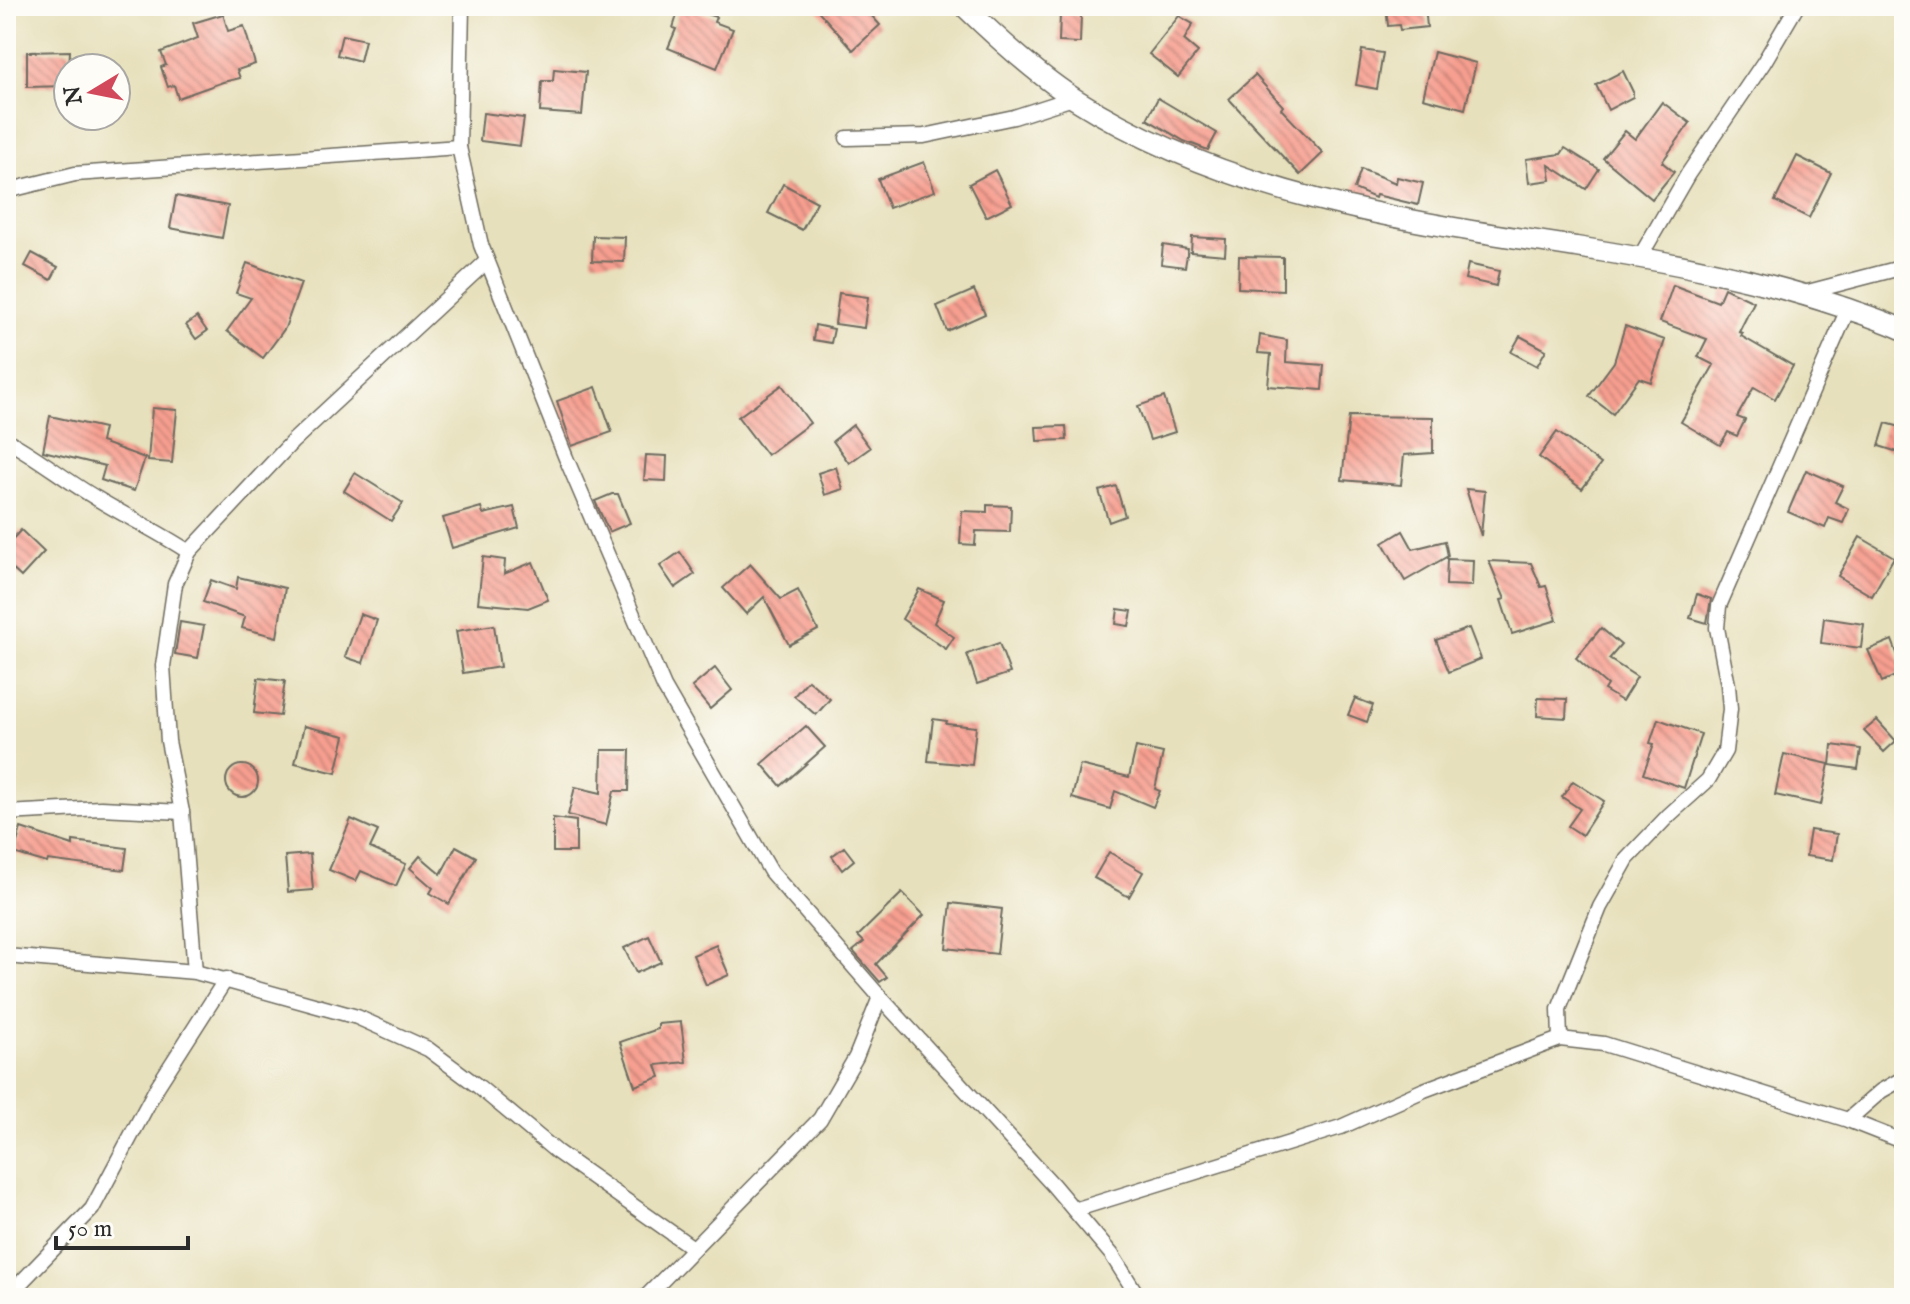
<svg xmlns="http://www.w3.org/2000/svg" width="1910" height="1304" font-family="'IM FELL English',serif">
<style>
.building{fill:url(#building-back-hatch)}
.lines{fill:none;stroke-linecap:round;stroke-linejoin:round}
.street-casing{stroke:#6d6a5e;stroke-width:17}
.secondary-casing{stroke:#6d6a5e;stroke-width:23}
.street{stroke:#fff;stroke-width:14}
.secondary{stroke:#fff;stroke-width:20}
</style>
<defs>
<pattern id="building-back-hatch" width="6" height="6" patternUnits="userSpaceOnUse" patternTransform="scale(2)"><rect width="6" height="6" fill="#f79f90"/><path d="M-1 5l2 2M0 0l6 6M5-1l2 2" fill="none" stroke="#c88276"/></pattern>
</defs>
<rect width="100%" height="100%" fill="#fdfcf7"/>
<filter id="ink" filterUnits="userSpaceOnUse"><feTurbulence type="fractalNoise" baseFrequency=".0125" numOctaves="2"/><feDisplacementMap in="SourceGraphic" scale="16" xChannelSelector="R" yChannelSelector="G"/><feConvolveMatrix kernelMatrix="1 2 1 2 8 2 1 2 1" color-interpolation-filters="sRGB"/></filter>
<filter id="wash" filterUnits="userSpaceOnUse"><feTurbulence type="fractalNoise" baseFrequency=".006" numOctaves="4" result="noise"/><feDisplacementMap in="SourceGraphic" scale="32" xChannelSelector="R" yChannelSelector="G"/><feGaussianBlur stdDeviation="1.8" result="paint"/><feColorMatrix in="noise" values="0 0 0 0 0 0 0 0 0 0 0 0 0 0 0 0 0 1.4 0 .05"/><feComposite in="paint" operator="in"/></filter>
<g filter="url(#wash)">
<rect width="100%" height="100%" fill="#e7e0bc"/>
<g id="blocks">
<g class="building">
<polygon points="680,6 716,17 714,22 733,29 717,68 668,48 676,29 673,28"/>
<polygon points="814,6 863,6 880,25 853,50"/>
<polygon points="1386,6 1425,6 1427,27 1400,30 1399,25 1388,26"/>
<polygon points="223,14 228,31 244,26 255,64 237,70 240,78 223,82 178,98 174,85 168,87 161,67 166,65 161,52 198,38 193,23"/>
<polygon points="1060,14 1081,15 1080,43 1059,42"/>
<polygon points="1179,16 1193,24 1184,40 1198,52 1178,77 1149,54"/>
<polygon points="342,35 365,40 360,61 337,55"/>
<polygon points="1362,50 1383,53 1377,89 1356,85"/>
<polygon points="70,51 68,86 27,87 27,52"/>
<polygon points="1434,52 1476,63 1465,109 1423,98"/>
<polygon points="554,69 586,72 582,115 540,112 542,81 553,81"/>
<polygon points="1623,71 1633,92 1633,97 1608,110 1596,85"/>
<polygon points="1255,75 1283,106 1281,109 1323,153 1300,175 1229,99"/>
<polygon points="1158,98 1217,133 1208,150 1184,141 1147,119"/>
<polygon points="1662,102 1690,123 1662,162 1674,172 1652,199 1603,158 1625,131 1635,139"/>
<polygon points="483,113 524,118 520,146 480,141"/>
<polygon points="1565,148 1599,169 1586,189 1549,165 1551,180 1529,183 1526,159 1561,154"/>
<polygon points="1797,156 1831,173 1809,218 1775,201"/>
<polygon points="924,162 935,191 889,208 878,179"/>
<polygon points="1361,169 1396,183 1397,177 1423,183 1418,205 1376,195 1375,198 1354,189"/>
<polygon points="995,170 1012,204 986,217 969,184"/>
<polygon points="783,184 817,202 802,230 768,213"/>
<polygon points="176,196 228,206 222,238 170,228"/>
<polygon points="593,236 625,237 624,262 592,261"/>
<polygon points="1192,237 1226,239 1225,255 1191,252"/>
<polygon points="1163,245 1188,249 1185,267 1161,264"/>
<polygon points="32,253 58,267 51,280 25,266"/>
<polygon points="1239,256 1283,257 1283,290 1238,288"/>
<polygon points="247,263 301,283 285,328 263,358 227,331 251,298 236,293"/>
<polygon points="1468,264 1499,271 1496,286 1465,279"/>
<polygon points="1673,285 1718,302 1724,288 1754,302 1739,332 1743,333 1741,336 1793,366 1775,399 1754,387 1737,417 1745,420 1737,436 1728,432 1720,445 1681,422 1714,365 1698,357 1707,339 1660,322"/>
<polygon points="974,290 985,314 947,331 937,306"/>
<polygon points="839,293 868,297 864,328 835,324"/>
<polygon points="197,317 207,331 196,339 186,325"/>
<polygon points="815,325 834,329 831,343 813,340"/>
<polygon points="1625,326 1665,340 1651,382 1639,378 1613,414 1589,396 1614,362"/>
<polygon points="1260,335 1287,340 1286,362 1324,365 1322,390 1268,386 1271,354 1258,353"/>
<polygon points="1520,336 1546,350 1537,366 1511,352"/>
<polygon points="782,385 810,423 767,455 738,417"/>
<polygon points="596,387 612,432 572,446 557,401"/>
<polygon points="1164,397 1175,432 1150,440 1138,406"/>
<polygon points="152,408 177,410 172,463 148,461"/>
<polygon points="50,416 104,428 101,442 145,458 134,491 101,480 105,466 43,451"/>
<polygon points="1349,416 1433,417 1433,453 1404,455 1401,485 1342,480"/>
<polygon points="1886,423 1904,428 1904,454 1879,446"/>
<polygon points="853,425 870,448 849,463 833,441"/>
<polygon points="1066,426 1067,440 1037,441 1036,427"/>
<polygon points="1557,432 1601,464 1582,489 1539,457"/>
<polygon points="646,455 667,456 666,481 644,480"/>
<polygon points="836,467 843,489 825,495 818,473"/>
<polygon points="1806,470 1843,486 1835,502 1849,509 1843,523 1829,518 1825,528 1788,512"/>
<polygon points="355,473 403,503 391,521 344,491"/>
<polygon points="1116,486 1125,516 1109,522 1099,491"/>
<polygon points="1466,489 1485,491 1481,536"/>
<polygon points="612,494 618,494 630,523 609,532 595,501"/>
<polygon points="987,505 1011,506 1010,532 976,531 975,545 960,544 962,511 987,512"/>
<polygon points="481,507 483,514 514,507 519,528 452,548 443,518"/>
<polygon points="21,530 44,552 21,577 6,563 6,546"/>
<polygon points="1403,531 1413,549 1445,541 1448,556 1405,581 1383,543"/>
<polygon points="1860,537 1894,557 1872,596 1838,576"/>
<polygon points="680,552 695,574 675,588 660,566"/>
<polygon points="483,557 505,560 504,574 533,562 548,600 528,608 478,603"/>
<polygon points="1447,559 1473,560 1472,586 1446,585"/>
<polygon points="1489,561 1531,563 1541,587 1546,586 1557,620 1512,634 1501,600 1505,599"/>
<polygon points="750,564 781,599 798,590 818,630 789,645 764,597 746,614 723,588"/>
<polygon points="238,577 285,588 277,637 242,628 245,617 203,602 211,580 236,589"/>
<polygon points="919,589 944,600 934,623 954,637 946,649 902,619"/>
<polygon points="1697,594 1711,599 1707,623 1690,618"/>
<polygon points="1118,609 1132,611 1129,626 1116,624"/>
<polygon points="360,614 377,620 363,663 345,657"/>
<polygon points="1824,618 1864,624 1861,648 1821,643"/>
<polygon points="180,622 204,626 198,658 175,654"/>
<polygon points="494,625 500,667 463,673 456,631"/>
<polygon points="1469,628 1481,659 1449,672 1436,640"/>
<polygon points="1601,628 1621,645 1609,659 1637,677 1622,701 1604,690 1607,685 1576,658"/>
<polygon points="1892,640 1904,672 1882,682 1868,650"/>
<polygon points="999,643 1010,673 977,684 967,654"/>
<polygon points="715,668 732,690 710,709 692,687"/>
<polygon points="258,678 285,681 280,716 254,713"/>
<polygon points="808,680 830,699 816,715 794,696"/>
<polygon points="1355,698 1373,705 1367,722 1348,715"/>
<polygon points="1538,698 1567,699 1566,718 1537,716"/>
<polygon points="933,719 947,721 946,724 976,727 972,765 928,761"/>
<polygon points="1658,719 1701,734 1684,788 1643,774 1654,744 1650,743"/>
<polygon points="1877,720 1896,741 1884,752 1864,731"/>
<polygon points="304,726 345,736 336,773 295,763"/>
<polygon points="806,726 825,747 781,786 762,764"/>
<polygon points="1832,745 1861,749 1858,769 1830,765"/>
<polygon points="1136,747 1163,753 1155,789 1160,791 1153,807 1115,791 1110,809 1072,798 1080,765 1129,777"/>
<polygon points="602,750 630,750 629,791 614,791 606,825 568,815 575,787 601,793"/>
<polygon points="1784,754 1829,764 1821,805 1775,795"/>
<circle cx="242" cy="781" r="16"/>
<polygon points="1573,781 1604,801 1582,835 1568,826 1580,809 1562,797"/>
<polygon points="553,818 576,821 576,852 553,852"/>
<polygon points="351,819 378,831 370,848 406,864 396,886 361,871 356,881 329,870"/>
<polygon points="21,828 73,845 73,841 127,848 124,870 48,860 47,863 14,853"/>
<polygon points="1810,830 1837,834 1833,860 1806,856"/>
<polygon points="456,846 476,857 449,904 430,893 433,888 410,868 420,856 441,874"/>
<polygon points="844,847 854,860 842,870 832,856"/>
<polygon points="1109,852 1143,872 1129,897 1094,878"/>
<polygon points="310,854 313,890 288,892 285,856"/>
<polygon points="902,893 924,915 876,964 887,977 880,982 853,951 864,942 858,936"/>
<polygon points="951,903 1002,909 997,954 946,948"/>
<polygon points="649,936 661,962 636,973 624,948"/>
<polygon points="716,945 729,975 706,985 693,955"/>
<polygon points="681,1022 686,1062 656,1065 660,1077 635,1086 620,1042 658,1029 658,1024"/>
</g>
</g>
</g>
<g filter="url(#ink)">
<use href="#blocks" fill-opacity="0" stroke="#6d6a5e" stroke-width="2"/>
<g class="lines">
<defs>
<g id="street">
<polyline points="462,6 459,147 481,245 566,458 664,687 771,872 880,997 1053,1185 1112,1255 1139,1298"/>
<polyline points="847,138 924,136 1014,117 1073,98"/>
<polyline points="6,191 75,174 459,147"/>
<polyline points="1640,257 1688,174 1764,62 1797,6"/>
<polyline points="1804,293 1904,267"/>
<path d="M6 440C38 457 65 480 96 498 127 517 159 532 189 552"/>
<polyline points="6,813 101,808 182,812"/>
<polyline points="6,956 195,972 357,1017 428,1049 479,1087 557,1152 693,1248"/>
<polyline points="195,972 182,812 168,741 163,666 175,584 189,552 293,441 487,261"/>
<polyline points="1560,1039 1559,1009 1600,907 1627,859 1668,816 1708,780 1725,751 1730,709 1728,685 1717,628 1719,606 1848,309"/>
<polyline points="1848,1120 1881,1091 1904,1078"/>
<polyline points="1074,1210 1341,1127 1424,1090 1560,1039 1604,1044 1848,1120 1904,1142"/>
<polyline points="6,1298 92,1209 157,1087 226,979"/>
<polyline points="645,1298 820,1119 856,1057 880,997"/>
</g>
<path id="secondary" d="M964 6C997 38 1036 74 1075 99 1227 195 1402 221 1576 247 1664 261 1752 277 1836 305 1859 313 1883 320 1904 330"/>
</defs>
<use href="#street" class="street-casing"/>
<use href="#secondary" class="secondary-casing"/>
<use href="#street" class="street"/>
<use href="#secondary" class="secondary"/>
</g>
</g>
<rect width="1910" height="1304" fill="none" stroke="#fdfcf7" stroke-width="32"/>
<g transform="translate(92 92) rotate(260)"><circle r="38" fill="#fdfcf7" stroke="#a9a8a5" stroke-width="2"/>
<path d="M0-6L14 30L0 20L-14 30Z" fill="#d1495b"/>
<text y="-12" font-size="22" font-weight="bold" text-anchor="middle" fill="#2b2b2b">N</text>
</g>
<path d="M56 1236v12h132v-12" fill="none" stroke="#2b2b2b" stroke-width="4"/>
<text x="68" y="1236" font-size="24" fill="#2b2b2b" stroke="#fdfcf7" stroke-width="6" paint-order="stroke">50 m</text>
</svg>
